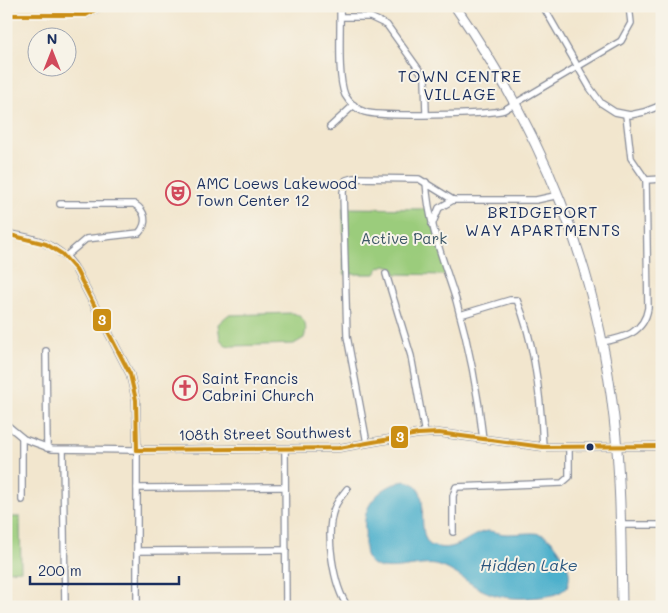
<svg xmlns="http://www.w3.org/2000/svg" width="668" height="613" font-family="Mali,sans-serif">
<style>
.green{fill:#9bcc7c;stroke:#5b7e6d}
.water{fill:#4db0cc;stroke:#347095}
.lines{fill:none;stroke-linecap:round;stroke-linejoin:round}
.minor-casing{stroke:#868a96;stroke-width:8}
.tertiary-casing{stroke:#868a96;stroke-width:9}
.primary-casing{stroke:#868a96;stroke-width:11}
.minor{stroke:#fff;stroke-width:5.5}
.tertiary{stroke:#fff;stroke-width:7}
.primary{stroke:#fff;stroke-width:9}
.bus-1-casing{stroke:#f7f3e8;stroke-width:8}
.bus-1{stroke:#cb8e13;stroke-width:4}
.bus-dot{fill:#1b2f5e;stroke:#f7f3e8;stroke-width:2}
.labels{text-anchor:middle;stroke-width:4;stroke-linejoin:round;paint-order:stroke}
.poi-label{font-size:15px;fill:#1b2f5e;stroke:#f7f3e8;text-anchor:start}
.park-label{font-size:15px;fill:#3b5666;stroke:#f7f3e8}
.street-label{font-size:15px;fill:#1b2f5e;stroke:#f7f3e8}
.neighbourhood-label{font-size:16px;letter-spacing:1px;fill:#1b2f5e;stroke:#f7f3e8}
.water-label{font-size:16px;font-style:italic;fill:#2a567f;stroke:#f7f3e8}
.line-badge{stroke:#f7f3e8;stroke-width:2}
.badge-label{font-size:14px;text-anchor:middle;font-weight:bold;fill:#fff}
</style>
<rect width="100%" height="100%" fill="#f7f3e8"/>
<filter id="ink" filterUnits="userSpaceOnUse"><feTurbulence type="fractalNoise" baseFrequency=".02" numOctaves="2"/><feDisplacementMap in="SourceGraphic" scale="10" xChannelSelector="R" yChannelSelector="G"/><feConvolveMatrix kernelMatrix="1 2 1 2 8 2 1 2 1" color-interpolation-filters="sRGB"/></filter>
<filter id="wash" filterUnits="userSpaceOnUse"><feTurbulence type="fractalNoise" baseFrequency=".0096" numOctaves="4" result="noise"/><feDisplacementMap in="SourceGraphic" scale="20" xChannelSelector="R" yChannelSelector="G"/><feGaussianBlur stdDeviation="1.12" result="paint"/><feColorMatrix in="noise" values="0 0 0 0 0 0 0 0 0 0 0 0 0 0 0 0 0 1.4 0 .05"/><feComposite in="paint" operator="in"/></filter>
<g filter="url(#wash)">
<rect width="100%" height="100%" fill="#f2e6ce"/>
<g class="green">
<polygon points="343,208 428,209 448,275 396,274 393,267 385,265 379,268 375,274 344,274"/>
<path d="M293 313C305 317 308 326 304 338L294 344 232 346 225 345 220 339 218 324 228 315Z"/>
<polygon points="6,517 20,517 21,570 6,571"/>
</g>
<path class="water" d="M406 481C435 486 413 529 430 545 456 554 463 538 483 532 490 529 499 534 506 534 535 534 545 526 562 555 568 565 572 575 567 587 559 595 549 596 539 597 513 600 492 598 470 583 459 576 449 568 436 565 417 562 389 575 372 564 364 559 365 547 365 539 366 533 364 526 365 520 366 500 387 483 406 481Z"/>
</g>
<g filter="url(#ink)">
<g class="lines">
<defs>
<g id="minor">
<path d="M340 6C341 27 337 77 345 95 349 102 357 110 365 112 379 117 490 115 504 110L621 41 631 23 629 6"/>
<polyline points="543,6 590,88 601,103 615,112 630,115 644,112 662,105"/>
<polyline points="6,15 86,15 102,6"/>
<polyline points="341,17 370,17 387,25 425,78 426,114"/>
<polyline points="330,127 354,105"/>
<polyline points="646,180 662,179"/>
<path d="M426 182C429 226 443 259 456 300 469 346 478 392 483 439"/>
<path d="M60 204H134C146 211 148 223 139 233L86 239 66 256"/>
<polyline points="432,225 439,208 453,200"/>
<polyline points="386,274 411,356 425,434"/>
<path d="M460 315 510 300H517C535 343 541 401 543 447"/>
<path d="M602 342C624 338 644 333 648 308L646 180 631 158 626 115"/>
<polyline points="46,351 47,448"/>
<polyline points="6,424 24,439 52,449 137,450 137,607"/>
<polyline points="22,438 22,500"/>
<polyline points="367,443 347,336 343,192 346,180 353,178 419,179 453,200 536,200 559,195"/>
<polyline points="285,449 286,607"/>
<polyline points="63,450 65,607"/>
<polyline points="137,488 285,487"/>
<path d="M347 489C342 495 337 501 334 509 325 533 333 586 348 607"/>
<polyline points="620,525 662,525"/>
<polyline points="453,532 453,496 456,487 562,483 569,477 569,447"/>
<polyline points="137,551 286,550"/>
</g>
<path id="tertiary" d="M6 234C34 238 60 244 76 270L130 374 136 400 137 450 339 448 418 434 439 433 543 447 662 446"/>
<path id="primary" d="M455 6C542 132 597 265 614 418 621 480 621 544 622 607"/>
</defs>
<use href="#minor" class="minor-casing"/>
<use href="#tertiary" class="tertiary-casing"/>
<use href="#primary" class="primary-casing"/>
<use href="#minor" class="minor"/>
<use href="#tertiary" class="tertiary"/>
<use href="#primary" class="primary"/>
<defs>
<g id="bus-1">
<polyline points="6,15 86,15 102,6"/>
<polyline points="6,234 46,244 62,254 76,270 130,374 136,400 137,450"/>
<polyline points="137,450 339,448 418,434 439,433 543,447 662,446"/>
</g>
</defs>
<use href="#bus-1" class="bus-1-casing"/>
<use href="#bus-1" class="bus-1"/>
</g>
</g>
<defs>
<symbol id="theatre-ring" viewBox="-11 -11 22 22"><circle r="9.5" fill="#f7f3e8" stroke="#d1495b" stroke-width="1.5"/><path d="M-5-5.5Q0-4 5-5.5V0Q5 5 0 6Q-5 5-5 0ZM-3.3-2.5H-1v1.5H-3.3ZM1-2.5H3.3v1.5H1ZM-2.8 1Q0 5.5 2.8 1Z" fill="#d1495b"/></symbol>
<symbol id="church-ring" viewBox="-11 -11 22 22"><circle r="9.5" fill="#f7f3e8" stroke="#d1495b" stroke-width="1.5"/><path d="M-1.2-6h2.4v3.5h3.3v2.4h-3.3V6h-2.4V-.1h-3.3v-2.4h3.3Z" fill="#d1495b"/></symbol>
</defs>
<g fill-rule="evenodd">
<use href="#theatre-ring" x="164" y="179" width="28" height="28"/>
<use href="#church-ring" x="171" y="374" width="28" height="28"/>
</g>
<circle class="bus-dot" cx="590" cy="447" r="4.5"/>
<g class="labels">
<g class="poi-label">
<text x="196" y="189">AMC Loews Lakewood<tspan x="196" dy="17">Town Center 12</tspan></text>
<text x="202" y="384">Saint Francis<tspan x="202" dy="17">Cabrini Church</tspan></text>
</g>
<g class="park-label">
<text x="404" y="244">Active Park</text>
</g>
<g class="street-label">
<text transform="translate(265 434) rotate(-1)" y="5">108th Street Southwest</text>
</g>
<g class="neighbourhood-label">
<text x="460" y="82">TOWN CENTRE<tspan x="460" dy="18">VILLAGE</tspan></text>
<text x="543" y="218">BRIDGEPORT<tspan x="543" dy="18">WAY APARTMENTS</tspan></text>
</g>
<g class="water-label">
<text x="529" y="571">Hidden Lake</text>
</g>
</g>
<g class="line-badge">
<rect x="92" y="308" width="20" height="24" rx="5" fill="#cb8e13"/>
<rect x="390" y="425" width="19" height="24" rx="5" fill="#cb8e13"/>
</g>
<g class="badge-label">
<text x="102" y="325">3</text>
<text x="400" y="442">3</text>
</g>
<rect width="668" height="613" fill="none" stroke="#f7f3e8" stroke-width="25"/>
<g transform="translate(52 52)"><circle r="24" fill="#f7f3e8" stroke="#9fa5b1"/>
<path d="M0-4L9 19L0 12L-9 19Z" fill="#d1495b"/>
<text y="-8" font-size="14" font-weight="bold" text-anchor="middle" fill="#1b2f5e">N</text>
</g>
<path d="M30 576v8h149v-8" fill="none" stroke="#1b2f5e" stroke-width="2.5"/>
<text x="38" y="576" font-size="15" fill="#1b2f5e" stroke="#f7f3e8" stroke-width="4" paint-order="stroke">200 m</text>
</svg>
